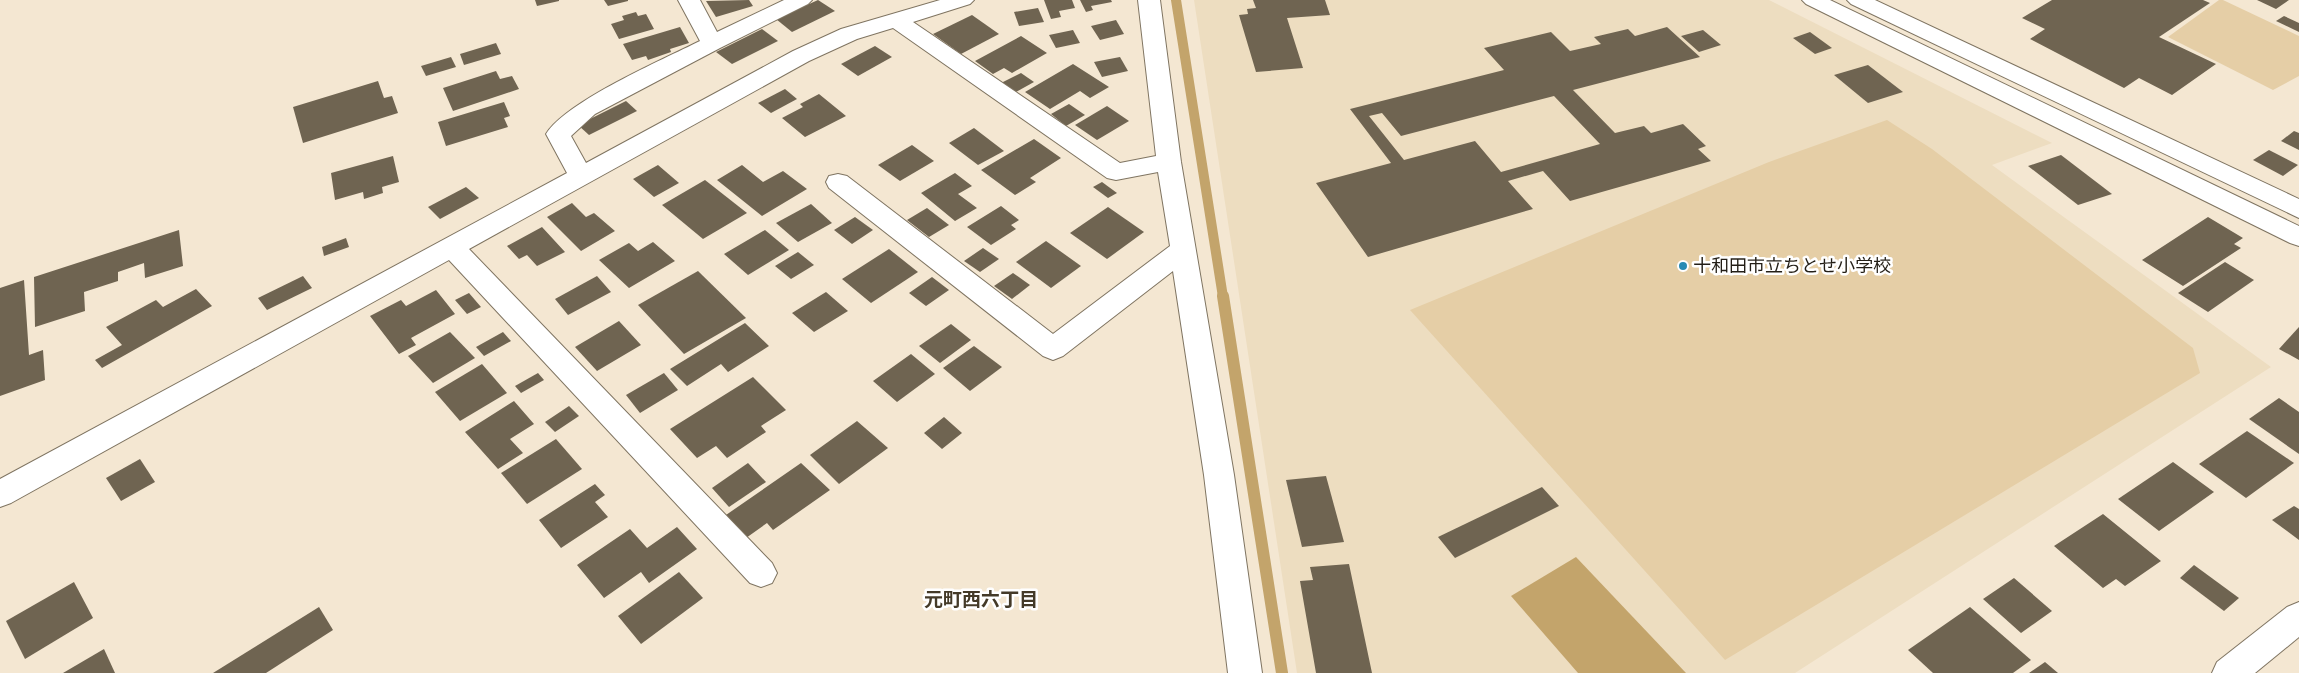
<svg xmlns="http://www.w3.org/2000/svg" width="2299" height="673" font-family="Jost,'Noto Sans JP',sans-serif">
<style>
.built{fill:#edddc0}
.green{fill:#e5cea6}
.water{fill:#c3a46b}
.lines{fill:none;stroke-linecap:round;stroke-linejoin:round}
.stream-far1{stroke:#c3a46b;stroke-width:10}
.stream{stroke:#c3a46b;stroke-width:12}
.building{fill:#6f6451;fill-rule:evenodd}
.minor-casing{stroke:#7f7461;stroke-width:2}
.minor{fill:#fff;fill-rule:evenodd}
.poi-dot{fill:#278ab4;stroke:#fff;stroke-width:2}
.labels{text-anchor:middle;stroke-width:5;stroke-linejoin:round;paint-order:stroke}
.poi-label{font-size:18px;fill:#231e16;stroke:#fff;text-anchor:start}
.neighbourhood-label{font-size:19px;font-weight:bold;fill:#443a28;stroke:#fff}
</style>
<rect width="100%" height="100%" fill="#f4e7d2"/>
<polygon class="built" points="1194,0 1769,0 2052,143 1992,165 2271,367 1795,673 1297,673"/>
<g class="green">
<polygon points="2219,0 2223,0 2299,36 2299,76 2273,90 2168,37"/>
<polygon points="1887,120 1932,149 2193,348 2200,373 1725,660 1410,310 1769,162"/>
</g>
<polygon class="water" points="1576,557 1686,673 1578,673 1511,596"/>
<g class="lines">
<polyline class="stream-far1" points="1176,0 1223,297"/>
<polyline class="stream" points="1223,296 1282,673"/>
</g>
<g class="building">
<polygon points="535,0 559,0 559,1 537,6"/>
<polygon points="604,0 628,0 628,1 608,6"/>
<polygon points="749,0 753,6 716,17 706,1"/>
<polygon points="818,0 835,11 792,32 776,19"/>
<polygon points="1044,0 1072,0 1075,8 1059,11 1061,17 1051,19"/>
<polygon points="1080,0 1111,0 1112,2 1091,6 1093,10 1086,12"/>
<polygon points="1253,0 1325,0 1330,15 1287,18 1303,68 1256,72 1239,15 1248,14 1247,9 1256,8"/>
<polygon points="2052,0 2203,0 2210,3 2159,37 2216,64 2172,95 2139,78 2124,88 2030,39 2045,29 2022,18"/>
<polygon points="2257,0 2289,0 2276,9"/>
<polygon points="1038,8 1044,22 1019,26 1014,12"/>
<polygon points="636,12 638,16 646,14 654,29 619,39 611,24 624,20 622,16"/>
<polygon points="972,15 999,34 961,54 933,34"/>
<polygon points="2284,16 2299,23 2299,32 2276,21"/>
<polygon points="1116,20 1124,34 1100,40 1091,26"/>
<polygon points="680,27 689,43 670,49 671,52 648,60 646,56 632,60 623,44"/>
<path d="M1667 27 1700 57 1573 90 1615 133 1644 126 1651 133 1683 124 1706 146 1698 149 1711 161 1570 201 1543 171 1508 181 1533 209 1368 257 1316 183 1391 163 1350 109 1504 70 1484 48 1551 32 1570 51 1601 44 1594 37 1628 29 1635 36ZM1554 96 1600 144 1501 172 1475 141 1404 160 1369 116 1382 113 1401 136Z"/>
<polygon points="762,29 778,41 732,64 716,52"/>
<polygon points="1073,30 1080,43 1056,48 1049,35"/>
<polygon points="1703,30 1721,45 1699,52 1681,36"/>
<polygon points="1810,32 1832,48 1815,54 1793,38"/>
<polygon points="1021,36 1047,53 1012,73 1004,68 993,74 975,61"/>
<polygon points="496,43 501,54 464,65 460,54"/>
<polygon points="875,46 892,57 858,76 841,64"/>
<polygon points="451,57 456,67 426,76 421,66"/>
<polygon points="1120,57 1128,71 1102,77 1094,62"/>
<polygon points="1073,64 1109,87 1090,98 1080,91 1050,109 1025,92"/>
<polygon points="1868,65 1903,92 1868,103 1834,75"/>
<polygon points="496,71 500,79 512,76 519,89 453,111 443,88"/>
<polygon points="1021,73 1034,82 1014,93 1001,83"/>
<polygon points="378,81 384,98 392,96 398,113 303,143 293,107"/>
<polygon points="785,89 797,99 771,113 758,103"/>
<polygon points="819,94 846,116 805,137 782,118 803,107 800,104"/>
<polygon points="626,101 637,111 589,135 578,125"/>
<polygon points="504,102 510,116 504,118 508,127 446,146 438,122"/>
<polygon points="1069,104 1085,115 1066,126 1051,114"/>
<polygon points="1107,106 1129,121 1097,140 1075,125"/>
<polygon points="974,128 1004,151 978,165 949,143"/>
<polygon points="2294,131 2299,133 2299,150 2281,141"/>
<polygon points="1034,139 1061,158 1030,178 1036,182 1015,195 981,170"/>
<polygon points="912,145 934,161 900,181 878,165"/>
<polygon points="2269,150 2298,165 2283,176 2253,160"/>
<polygon points="2061,155 2112,194 2078,205 2028,166"/>
<polygon points="393,156 399,182 382,187 383,193 364,199 363,192 335,200 331,173"/>
<polygon points="658,165 679,183 654,197 633,179"/>
<polygon points="742,165 763,182 783,171 807,189 762,216 717,180"/>
<polygon points="955,173 972,186 958,194 977,208 955,221 921,193"/>
<polygon points="705,180 747,213 703,239 662,205"/>
<polygon points="1102,182 1117,193 1108,198 1093,187"/>
<polygon points="466,187 479,198 440,219 428,207"/>
<polygon points="572,203 586,217 594,213 615,231 581,251 547,217"/>
<polygon points="811,204 832,223 798,242 776,223"/>
<polygon points="1001,206 1019,220 1011,225 1016,229 991,245 967,227"/>
<polygon points="1108,207 1144,232 1107,259 1070,233"/>
<polygon points="927,208 949,225 929,237 907,220"/>
<polygon points="855,217 873,230 852,244 834,230"/>
<polygon points="2208,217 2243,238 2234,244 2241,248 2183,286 2142,260"/>
<polygon points="542,227 565,252 537,266 527,255 519,259 507,246"/>
<polygon points="179,230 183,266 145,278 144,263 118,272 118,281 84,292 85,311 35,327 34,277"/>
<polygon points="765,230 789,250 748,275 724,254"/>
<polygon points="346,238 349,247 324,256 322,247"/>
<polygon points="1046,241 1081,266 1051,288 1016,262"/>
<polygon points="653,242 675,261 629,288 599,260 629,243 638,251"/>
<polygon points="983,248 999,259 980,272 964,261"/>
<polygon points="889,249 918,272 871,303 842,279"/>
<polygon points="798,252 814,265 791,279 775,266"/>
<polygon points="2225,262 2254,280 2208,312 2178,293"/>
<polygon points="698,271 746,318 684,354 638,305"/>
<polygon points="1013,273 1030,285 1012,299 994,286"/>
<polygon points="303,276 312,288 267,310 258,298"/>
<polygon points="597,276 611,292 568,315 555,299"/>
<polygon points="932,277 949,290 926,306 909,293"/>
<polygon points="24,280 29,355 43,350 45,380 0,396 0,288"/>
<polygon points="196,289 212,306 102,368 95,360 122,345 106,327 156,300 163,307"/>
<polygon points="436,290 455,314 411,338 416,345 399,354 370,316 401,300 406,306"/>
<polygon points="826,292 848,311 814,332 792,313"/>
<polygon points="469,293 481,307 467,314 455,300"/>
<polygon points="619,321 641,345 597,371 575,347"/>
<polygon points="745,323 769,346 728,372 721,364 687,386 670,369"/>
<polygon points="951,324 971,340 940,363 919,346"/>
<polygon points="2299,327 2299,360 2279,349"/>
<polygon points="450,332 475,358 433,383 408,356"/>
<polygon points="503,332 511,341 484,356 476,347"/>
<polygon points="974,346 1002,367 970,391 943,368"/>
<polygon points="911,354 935,374 897,402 873,381"/>
<polygon points="482,364 507,393 460,421 435,392"/>
<polygon points="538,373 544,380 521,393 515,386"/>
<polygon points="664,373 678,390 640,413 626,395"/>
<polygon points="753,377 786,410 761,426 766,432 727,458 716,446 697,458 670,429"/>
<polygon points="2279,398 2299,412 2299,454 2249,419"/>
<polygon points="514,401 534,424 510,439 523,453 498,469 465,432"/>
<polygon points="569,406 579,416 555,432 545,422"/>
<polygon points="944,417 962,433 942,449 924,433"/>
<polygon points="857,421 888,448 839,484 810,455"/>
<polygon points="2247,431 2294,463 2246,498 2199,464"/>
<polygon points="556,439 582,469 527,504 501,473"/>
<polygon points="140,459 155,482 121,501 106,478"/>
<polygon points="2173,462 2214,492 2159,531 2118,499"/>
<polygon points="748,463 766,482 729,507 712,488"/>
<polygon points="801,463 830,490 773,530 767,523 746,538 726,515"/>
<polygon points="1326,476 1344,542 1302,547 1286,480"/>
<polygon points="595,484 605,495 595,502 608,517 561,548 539,520"/>
<polygon points="1542,487 1559,506 1455,558 1438,537"/>
<polygon points="2294,506 2299,509 2299,540 2272,520"/>
<polygon points="2103,514 2161,561 2125,586 2116,579 2103,588 2054,546"/>
<polygon points="677,527 697,549 649,583 641,572 604,598 577,565 630,529 647,548"/>
<polygon points="1349,564 1372,673 1316,673 1300,581 1313,580 1310,567"/>
<polygon points="2194,565 2239,598 2224,611 2180,578"/>
<polygon points="679,572 703,598 641,644 618,616"/>
<polygon points="2014,578 2052,611 2021,633 1983,599"/>
<polygon points="74,582 93,618 25,659 6,621"/>
<polygon points="319,607 333,630 266,673 213,673"/>
<polygon points="1970,607 2031,660 2013,673 1933,673 1908,650"/>
<polygon points="104,649 115,673 63,673"/>
<polygon points="2045,662 2058,673 2029,673"/>
</g>
<g class="lines">
<defs>
<g id="minor">
<path d="M678 0H700L717 32 784 0H812L808 4 720 48 595 114 571 136 586 163 793 51 841 29 940 0H974L970 4 913 22 1120 163 1156 156 1138 0H1160L1181 162 1234 475 1262 673H1228L1204 475 1173 271 1063 356 1053 360 1043 356 829 188 826 182 829 176 838 174 847 176 1053 334 1170 246 1158 172 1116 180 1107 178 893 28 857 39 809 61 469 249 772 563 777 573 772 583 761 587 750 583 449 260 11 503 0 507V479L567 173 546 134C567 101 662 60 700 41Z"/>
<polygon points="1802,0 1830,0 2299,226 2299,246 2290,243 1806,4"/>
<polygon points="1847,0 1875,0 2299,199 2299,218 1851,4"/>
<polygon points="2299,602 2299,637 2255,673 2212,673 2217,662 2287,607"/>
</g>
</defs>
<use href="#minor" class="minor-casing"/>
<use href="#minor" class="minor"/>
</g>
<circle class="poi-dot" cx="1683" cy="266" r="5"/>
<g class="labels">
<g class="poi-label">
<text x="1693" y="272">十和田市立ちとせ小学校</text>
</g>
<g class="neighbourhood-label">
<text x="981" y="606">元町西六丁目</text>
</g>
</g>
</svg>
